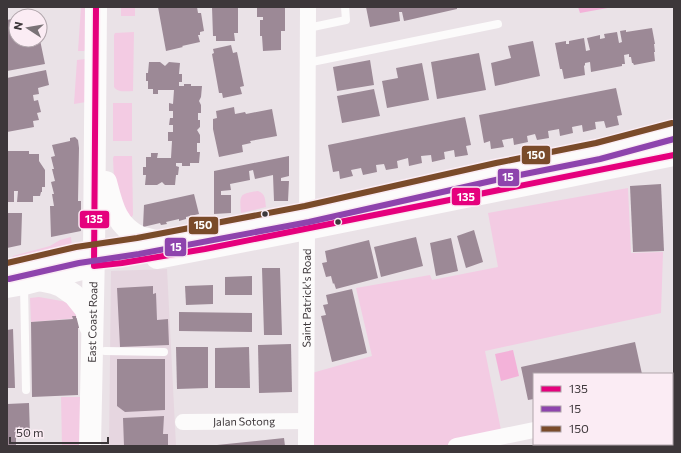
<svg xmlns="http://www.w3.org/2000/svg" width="681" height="453" font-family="Commissioner,sans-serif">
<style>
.built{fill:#e6d6e0}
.green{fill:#f3cbe3}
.water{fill:#f3b2d9}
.building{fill:#9c8996}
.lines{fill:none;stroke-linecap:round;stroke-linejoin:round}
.lane{stroke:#fcfbfb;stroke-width:8}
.street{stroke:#fcfbfb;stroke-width:16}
.secondary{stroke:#fcfbfb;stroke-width:22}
.bus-1-casing{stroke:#fbecf4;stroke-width:9}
.bus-2-casing{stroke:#fbecf4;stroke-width:9}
.bus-3-casing{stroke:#fbecf4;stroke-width:9}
.bus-1{stroke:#e5007d;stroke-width:6}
.bus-2{stroke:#8e44ad;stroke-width:6}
.bus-3{stroke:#7a4b2a;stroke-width:6}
.bus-dot{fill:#3d373a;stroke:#fbecf4;stroke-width:1.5}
.labels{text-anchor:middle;stroke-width:4;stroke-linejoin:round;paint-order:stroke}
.street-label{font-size:11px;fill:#3d373a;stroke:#fbecf4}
.line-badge{stroke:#fbecf4;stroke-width:1.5}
.badge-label{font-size:11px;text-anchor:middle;font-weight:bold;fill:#fff}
</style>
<rect width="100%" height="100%" fill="#eae2e7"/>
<polygon class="built" points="167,269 176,446 109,446 111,271"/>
<g class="green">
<polygon points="81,7 91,7 87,49 84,51 78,51"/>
<rect x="121" y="7" width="14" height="9"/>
<path d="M134 32 133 91C127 91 118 93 114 87V35L115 33Z"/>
<polygon points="85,59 86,102 74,104 77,60"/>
<rect x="113" y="103" width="19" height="38"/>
<polygon points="114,156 132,156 133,215 128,222 114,180 113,158"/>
<polygon points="628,188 631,253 663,252 661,313 485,351 502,435 446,446 308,446 305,375 372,356 356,288 430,275 432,280 498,267 488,213"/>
<path d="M258 191C266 194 265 200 266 207L241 213C239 193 241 194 258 191Z"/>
<polygon points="71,237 72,246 15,259 12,258 13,256 50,246 60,240"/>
<polygon points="39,297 67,302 75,311 78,318 31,322 30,298"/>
<polygon points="61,397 86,397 85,446 62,446"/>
</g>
<g class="water">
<polygon points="578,7 613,7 580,13"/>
<polygon points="513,350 519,376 501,381 495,354"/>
</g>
<g class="building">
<polygon points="158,7 197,7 198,13 201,13 204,31 200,32 200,35 198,35 200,42 182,46 183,47 166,51"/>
<polygon points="212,7 238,7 238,33 234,33 235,41 216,41 216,36 213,36"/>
<polygon points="264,7 285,7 285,31 281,31 281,50 263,51 262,36 260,36 260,20 263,20 263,17 257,17 257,8 264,8"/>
<polygon points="366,7 457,7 457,9 404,21 402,12 399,12 400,21 370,27"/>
<polygon points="40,13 43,27 40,27 40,16 31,15"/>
<polygon points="16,18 16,40 40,40 45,64 7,71 7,20"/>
<polygon points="652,28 655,44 654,44 655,52 654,52 655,61 634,65 633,63 632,63 631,57 629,57 629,54 624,55 625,64 622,64 622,66 591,72 590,62 585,63 585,65 584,66 585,75 564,79 562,69 560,69 555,43 566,41 566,44 569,44 569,41 584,38 586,51 590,50 587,38 600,35 600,39 605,38 604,34 617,32 619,43 622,42 620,31 626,30 626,32"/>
<polygon points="533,41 540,76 495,86 491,63 511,58 508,46"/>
<polygon points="231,45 233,53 237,52 244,86 240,87 242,94 223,98 222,93 219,93 212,54 214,53 213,49"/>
<polygon points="479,53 486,90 437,99 431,62"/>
<polygon points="370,60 374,85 337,91 333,67"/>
<polygon points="149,62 160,62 165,66 169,62 180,63 179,74 182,74 182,82 179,82 179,86 184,86 184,84 191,84 191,86 202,86 201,97 199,101 201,105 201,113 198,113 198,120 200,120 200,127 197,130 200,135 200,143 197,143 197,152 200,152 199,163 190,163 190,166 182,166 182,163 176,163 176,166 179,167 178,175 176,175 175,185 165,185 162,182 157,185 145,185 146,175 143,175 143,167 146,167 146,157 151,157 151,153 158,153 157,158 171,158 172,141 168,141 168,132 173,132 173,125 169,125 170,118 173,118 173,111 169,111 169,103 173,104 174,90 158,90 158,94 153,94 153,89 148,89 148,81 146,81 146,73 148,73"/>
<polygon points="422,63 429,100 387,108 382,81 398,78 396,68"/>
<polygon points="46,70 49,85 38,88 39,94 33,95 34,101 38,100 41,112 37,113 39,120 33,121 34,127 7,132 7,78"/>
<polygon points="616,88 622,115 617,116 619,125 606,128 604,121 595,122 596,129 583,132 582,125 572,127 573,133 560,136 559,129 548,131 549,138 537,140 535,134 527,136 528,142 514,145 513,138 502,140 504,147 491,149 490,141 484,143 479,115"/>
<polygon points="374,89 380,116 342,123 337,96"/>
<polygon points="234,107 235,114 245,112 246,114 272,109 277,136 250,141 251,143 242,145 243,152 219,157 213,129 213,119 217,118 216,111"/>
<polygon points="465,117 471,145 466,146 468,155 455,157 454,150 444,152 445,159 432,162 431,155 421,156 422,163 409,166 408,158 397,161 398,168 386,170 384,164 376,165 377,172 363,175 361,168 351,170 353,176 340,179 339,171 333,172 328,145"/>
<polygon points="75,137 78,140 79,148 78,201 81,201 81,231 51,237 50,206 54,206 52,194 54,194 51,182 55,181 52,169 54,169 51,157 55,156 52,145 70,141 70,138"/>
<polygon points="7,151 29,151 29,154 39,154 39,161 45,170 45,187 42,187 42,192 41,192 40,196 33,196 33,202 17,202 18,191 14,191 14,202 7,202"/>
<polygon points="289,156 289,176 281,178 281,181 289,181 288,201 274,201 273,175 255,179 253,170 249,171 250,180 230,184 231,190 221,191 221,195 231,195 231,213 214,214 214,171"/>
<polygon points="661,184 664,251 633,252 630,186"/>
<polygon points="194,194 199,214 186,217 186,219 179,221 179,219 166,222 167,224 161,225 160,223 143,227 144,205"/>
<polygon points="7,213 22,213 21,245 7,248"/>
<polygon points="474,230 483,262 466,268 457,236"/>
<polygon points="416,237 423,266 381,277 374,247"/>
<polygon points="451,238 458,271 436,276 430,243"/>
<polygon points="369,240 378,278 336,289 334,283 333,284 331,276 326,277 322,263 327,262 325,251"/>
<polygon points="262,268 280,268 282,335 264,335"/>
<polygon points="252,276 252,295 225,295 225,277"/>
<polygon points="213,285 213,304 186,305 185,286"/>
<polygon points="153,286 153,294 156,293 157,320 168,319 169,345 120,347 117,288"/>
<polygon points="352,289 367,353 332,362 321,316 326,315 323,305 328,304 326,295"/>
<polygon points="179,312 252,313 252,332 179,331"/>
<polygon points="72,316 76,316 76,318 79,318 79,328 78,328 78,395 32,397 31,322 73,319"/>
<polygon points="13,329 15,388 7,388 7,330"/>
<polygon points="635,342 642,374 534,374 534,399 528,400 521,367"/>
<polygon points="291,344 292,392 259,393 258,345"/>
<polygon points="176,347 208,347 208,388 177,389"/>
<polygon points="249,347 250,388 215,388 215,348"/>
<polygon points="117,359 165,359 165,410 125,412 117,406"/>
<polygon points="29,403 30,436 16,436 16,446 7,446 7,404"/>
<polygon points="164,416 163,434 168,434 168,446 124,446 123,418"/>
<polygon points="284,438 285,446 217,446 217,445"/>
<polygon points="553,444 570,444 570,446 554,446"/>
<polygon points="574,444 599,444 600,446 574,446"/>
<rect x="608" y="444" width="40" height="2"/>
</g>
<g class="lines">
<g class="lane">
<polyline points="308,28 346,20 345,7"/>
<polyline points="307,63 498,24"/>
<polyline points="24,285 26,390"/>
<polyline points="105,351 164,352"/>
</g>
<g class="street">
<path id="s1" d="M183 422 306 421"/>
<path id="s2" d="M306 446C307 300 307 153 308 7"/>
<polyline points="456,446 534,430"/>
</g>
<g class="secondary">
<path d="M106 182C112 205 116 226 140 237 146 239 153 240 159 242"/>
<polyline points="157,258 307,229 674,155"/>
<polyline points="7,271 78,255 138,246 307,214 498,171 598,151 674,131"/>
<polyline points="39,280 53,283 61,286 74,295 86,310 90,326"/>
<polyline points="7,287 24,284 93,266"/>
<path id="s3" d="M90 446 94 252 96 7"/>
</g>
<defs>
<polyline id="bus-1" points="96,7 94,266 122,263 205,249 674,155"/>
<polyline id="bus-2" points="9,279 79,263 139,254 309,222 500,179 600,159 674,139"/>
<polyline id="bus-3" points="7,263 76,247 137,238 305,206 496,163 596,143 672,123"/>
</defs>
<use href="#bus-1" class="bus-1-casing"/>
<use href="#bus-2" class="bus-2-casing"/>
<use href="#bus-3" class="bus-3-casing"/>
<use href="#bus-1" class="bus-1"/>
<use href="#bus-2" class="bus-2"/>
<use href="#bus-3" class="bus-3"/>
</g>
<g class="bus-dot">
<circle cx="265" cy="214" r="3.5"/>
<circle cx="338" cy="222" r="3.5"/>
</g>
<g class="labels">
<g class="street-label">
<text dy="4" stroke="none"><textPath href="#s2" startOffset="148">Saint Patrick's Road</textPath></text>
<text dy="4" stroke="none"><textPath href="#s3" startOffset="124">East Coast Road</textPath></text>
<text dy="4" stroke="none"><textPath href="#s1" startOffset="61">Jalan Sotong</textPath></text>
</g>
</g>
<g class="line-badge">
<rect x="521" y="145" width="30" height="20" rx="4" fill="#7a4b2a"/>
<rect x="497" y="168" width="23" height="19" rx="4" fill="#8e44ad"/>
<rect x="451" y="187" width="30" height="19" rx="4" fill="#e5007d"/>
<rect x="79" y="210" width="31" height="19" rx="4" fill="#e5007d"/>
<rect x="188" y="216" width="31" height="19" rx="4" fill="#7a4b2a"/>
<rect x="164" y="237" width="23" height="20" rx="4" fill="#8e44ad"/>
</g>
<g class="badge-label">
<text x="536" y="159">150</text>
<text x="508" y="181">15</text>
<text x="466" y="201">135</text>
<text x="94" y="223">135</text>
<text x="203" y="229">150</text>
<text x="176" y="251">15</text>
</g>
<rect width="681" height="453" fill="none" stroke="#3d373a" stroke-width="16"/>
<rect x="533" y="373" width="140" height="72" fill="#fbecf4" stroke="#afa4aa"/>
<rect x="541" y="386" width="20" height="6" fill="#e5007d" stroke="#afa4aa"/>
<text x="569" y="393" font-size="12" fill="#3d373a">135</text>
<rect x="541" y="406" width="20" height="6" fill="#8e44ad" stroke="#afa4aa"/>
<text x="569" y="413" font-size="12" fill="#3d373a">15</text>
<rect x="541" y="426" width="20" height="6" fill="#7a4b2a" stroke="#afa4aa"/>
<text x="569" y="433" font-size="12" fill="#3d373a">150</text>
<g transform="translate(28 28) rotate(282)"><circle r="19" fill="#fbecf4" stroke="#afa4aa"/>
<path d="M0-3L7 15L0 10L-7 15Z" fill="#7a7377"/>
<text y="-6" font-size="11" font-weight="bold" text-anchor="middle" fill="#3d373a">N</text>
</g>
<path d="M10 437v6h98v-6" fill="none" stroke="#3d373a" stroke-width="2"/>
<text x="16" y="437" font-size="12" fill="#3d373a" stroke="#fbecf4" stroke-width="3" paint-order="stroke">50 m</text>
</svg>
